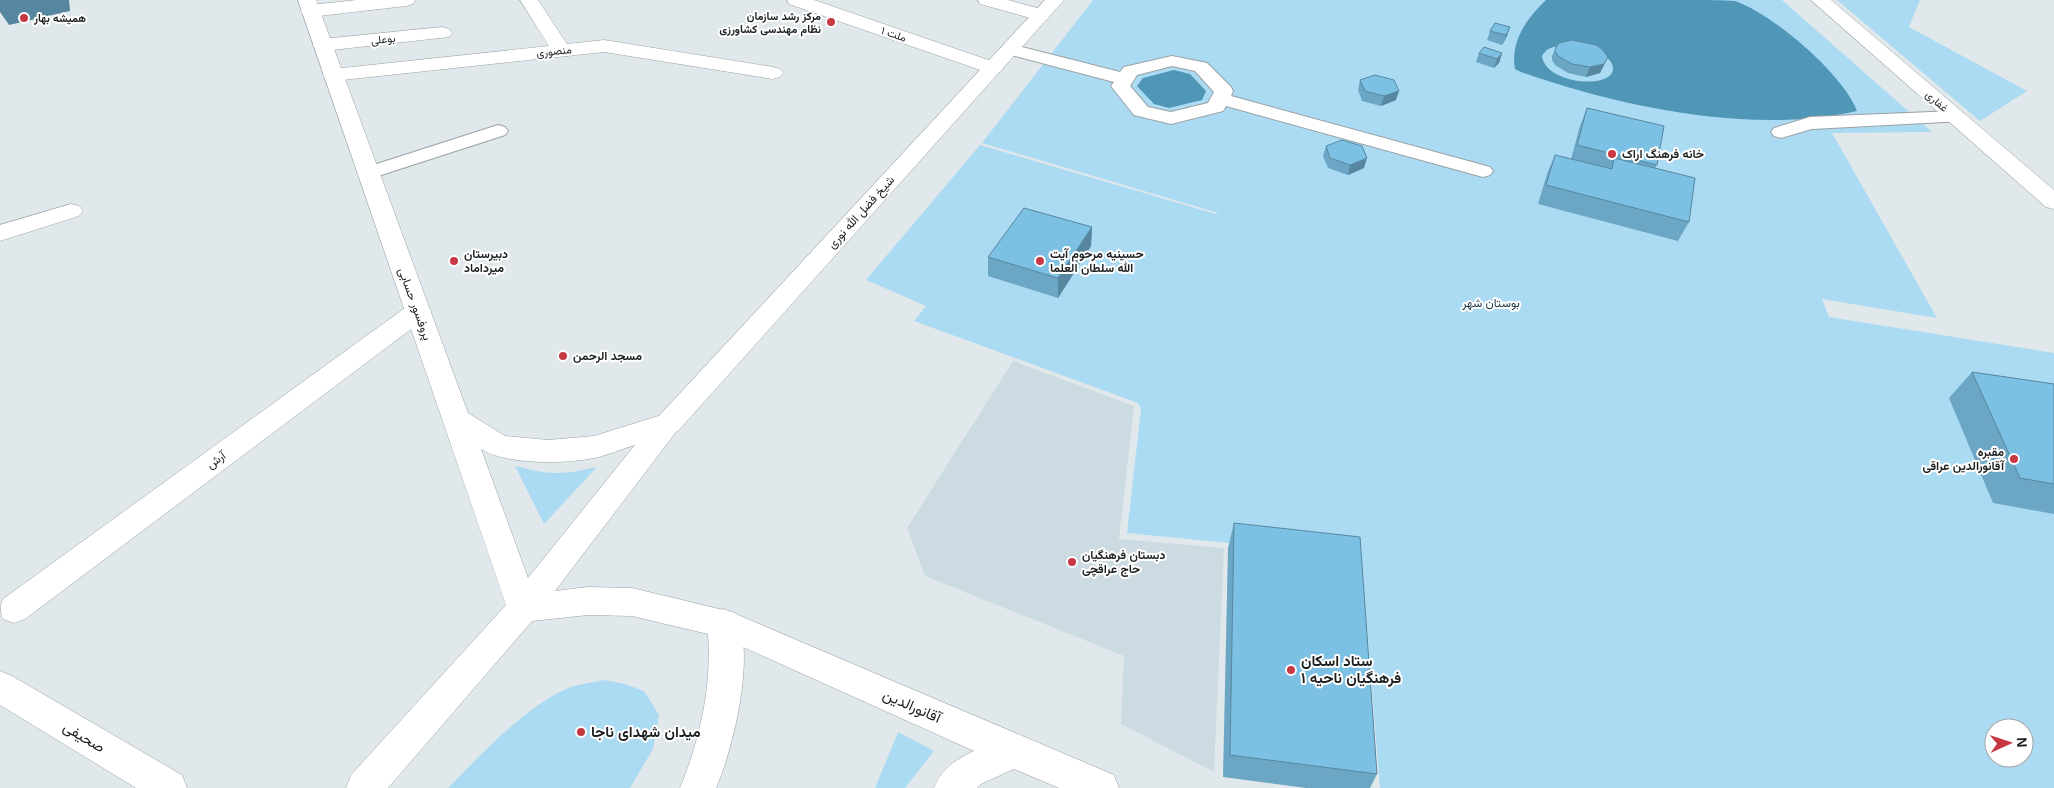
<svg xmlns="http://www.w3.org/2000/svg" width="2054" height="788" font-family="Helvetica,Vazirmatn,sans-serif">
<style>
.built{fill:#ccdbe2}
.green{fill:#abdbf3;fill-rule:evenodd}
.water{fill:#5096b6;fill-rule:evenodd}
.lines{fill:none;stroke-linecap:round;stroke-linejoin:round}
.service-casing{stroke:#9aa1a4;stroke-width:2}
.minor-casing{stroke:#9aa1a4;stroke-width:1}
.tertiary-casing{stroke:#9aa1a4;stroke-width:1}
.secondary-casing{stroke:#9aa1a4;stroke-width:1}
.service{fill:#fff;fill-rule:evenodd}
.minor{fill:#fff;fill-rule:evenodd}
.tertiary{fill:#fff;fill-rule:evenodd}
.secondary{fill:#fff;fill-rule:evenodd}
.wall{fill:#6ba6c4}
.shaded-wall{fill:#5787a0}
.building{fill:#7cc1e4;stroke:#5787a0}
.poi-dot{fill:#c73744;stroke:#fff;stroke-width:2}
.labels{text-anchor:middle;stroke-width:4;stroke-linejoin:round;paint-order:stroke}
.far-poi-label{font-size:11px;font-weight:bold;fill:#1d2021;stroke:#fff;text-anchor:end}
.far-street-label{font-size:11px;fill:#1d2021;stroke:#fff}
.poi-label{font-size:12px;font-weight:bold;fill:#1d2021;stroke:#fff;text-anchor:start}
.street-label{font-size:12px;fill:#1d2021;stroke:#fff}
.park-label{font-size:12px;fill:#183847;stroke:#fff}
.near-poi-label{font-size:15px;font-weight:bold;fill:#1d2021;stroke:#fff;text-anchor:start}
.near-street-label{font-size:15px;fill:#1d2021;stroke:#fff}
</style>
<rect width="100%" height="100%" fill="#e1e8ec"/>
<polygon class="built" points="1013,361 1134,406 1119,539 1224,548 1214,772 1121,724 1124,656 925,576 907,528"/>
<g class="green">
<path d="M1093 0H1782L1932 132 1832 133 1937 318 1822 299 1829 317 2054 353V788H1380L1361 556 1127 533 1141 409 1138 403 914 321 926 306 866 280 980 145 1216 214 1218 213 982 143ZM1994 728H2024V758H1994Z"/>
<polygon points="1837,0 1920,0 1909,27 2027,91 1980,121"/>
<path d="M515 466C550 475 562 475 597 467L544 524Z"/>
<path d="M604 680 625 684 644 691 659 715 653 749 630 788H448C480 755 524 708 566 689 577 684 592 683 604 680Z"/>
<polygon points="898,732 934,751 905,788 875,788"/>
</g>
<g class="water">
<path d="M1546 0C1594 0 1642 0 1690 0 1702 0 1725 0 1735 1 1773 14 1843 74 1857 111 1753 135 1620 107 1521 72L1515 69C1510 41 1527 18 1546 0ZM1559 46C1572 48 1590 48 1601 54 1616 61 1618 76 1601 80 1583 85 1545 78 1542 56 1546 49 1551 47 1559 46Z"/>
<polygon points="1174,70 1190,74 1206,91 1202,100 1169,108 1154,104 1137,86 1143,78"/>
</g>
<g class="lines">
<defs>
<g id="service">
<path d="M1010 44 1120 72 1124 67 1172 56 1207 63 1231 87 1233 91 1231 96 1490 167 1493 171 1490 175 1483 177 1226 106 1223 111 1171 124 1134 115 1111 86 1114 82 1004 53 1001 49 1004 45ZM1172 66 1195 71 1214 92 1208 103 1171 112 1148 107 1130 86 1137 75Z"/>
<polygon points="1956,111 1963,113 1966,117 1963,121 1812,129 1781,138 1774,136 1771,132 1774,128 1810,117"/>
<polygon points="498,125 505,127 508,131 505,135 375,177 368,179 361,177 358,173 361,169"/>
</g>
<g id="minor">
<polygon points="357,0 415,0 413,4 406,6 310,17 303,15 301,11 303,7 310,5"/>
<polygon points="520,0 538,0 567,44 604,40 773,67 780,69 783,73 780,77 773,79 604,52 333,81 326,79 323,75 326,71 333,69 549,46"/>
<polygon points="787,0 814,0 1000,64 1003,68 1000,72 993,74 986,72 789,4"/>
<polygon points="978,0 1008,0 1048,11 1050,15 1048,19 1041,21 980,4"/>
<polygon points="442,27 449,29 452,33 449,37 323,51 316,49 313,45 316,41 323,39"/>
<polygon points="71,204 79,206 83,211 79,216 0,241 0,225"/>
<path d="M418 302 427 305 431 311 427 317 25 619 14 623 3 619C0 612 0 606 3 599L409 305Z"/>
<polygon points="0,671 12,676 182,775 187,788 136,788 0,705"/>
</g>
<g id="tertiary">
<polygon points="1045,0 1064,0 678,431 668,435 658,431 654,424 658,417"/>
<polygon points="1811,0 1831,0 2054,190 2054,209 2046,207"/>
<path d="M724 609 1114 775 1119 788H1059L1014 769 981 784 977 788H934C942 768 955 760 974 751L712 633 708 623 712 613Z"/>
</g>
<path id="secondary" d="M298 0H316L468 413 505 436 548 440 594 436 668 413 678 417 682 424 555 591 588 587 632 588 736 613C756 655 734 746 716 788H680C700 740 712 686 708 634L632 616 588 615 532 621 388 788H346L351 775 506 605ZM635 445 528 578 481 449C507 465 564 464 594 458 608 455 622 449 635 445Z"/>
</defs>
<use href="#service" class="service-casing"/>
<use href="#minor" class="minor-casing"/>
<use href="#tertiary" class="tertiary-casing"/>
<use href="#secondary" class="secondary-casing"/>
<use href="#service" class="service"/>
<use href="#minor" class="minor"/>
<use href="#tertiary" class="tertiary"/>
<use href="#secondary" class="secondary"/>
</g>
<g class="wall">
<polygon points="1495,23 1507,36 1502,45 1487,40 1490,31"/>
<polygon points="1556,47 1608,57 1600,73 1586,77 1568,73 1555,65 1552,60 1552,56"/>
<polygon points="1479,53 1502,53 1499,63 1494,68 1476,62"/>
<polygon points="1360,80 1396,100 1381,106 1362,101 1358,90"/>
<polygon points="1587,108 1657,165 1655,168 1689,222 1678,241 1538,204 1547,174 1555,155 1571,159 1580,126"/>
<polygon points="1326,146 1364,168 1348,175 1328,168 1323,156"/>
<polygon points="1092,227 1091,246 1058,298 988,276 988,257"/>
<polygon points="1972,372 2054,384 2054,514 1993,503 1949,398"/>
<polygon points="1234,523 1377,774 1370,788 1306,788 1223,777 1228,548"/>
</g>
<g class="shaded-wall">
<polygon points="0,0 69,0 70,11 9,25 0,12"/>
<polygon points="1510,27 1507,36 1502,45 1506,35"/>
<polygon points="1502,53 1499,63 1494,68 1497,59"/>
<polygon points="1608,57 1600,73 1586,77 1590,67"/>
<polygon points="1399,91 1396,100 1381,106 1384,96"/>
<polygon points="1367,158 1364,168 1348,175 1350,165"/>
<polygon points="1092,227 1091,246 1058,298 1058,278"/>
</g>
<g class="building">
<polygon points="1495,23 1510,27 1506,35 1490,31"/>
<polygon points="1572,40 1596,45 1602,49 1608,57 1604,64 1590,67 1572,64 1558,56 1555,51 1556,47 1559,43"/>
<polygon points="1484,47 1502,53 1497,59 1479,53"/>
<polygon points="1375,75 1394,80 1399,91 1384,96 1365,91 1360,80"/>
<polygon points="1587,108 1664,126 1657,165 1577,145"/>
<polygon points="1342,140 1362,146 1367,158 1350,165 1330,158 1326,146"/>
<polygon points="1555,155 1612,169 1614,158 1695,178 1689,222 1546,185"/>
<polygon points="1024,208 1092,227 1058,278 988,257"/>
<polygon points="1972,372 2054,384 2054,484 2020,478"/>
<polygon points="1234,523 1360,537 1377,774 1230,755"/>
</g>
<g class="poi-dot">
<circle cx="24" cy="18" r="5"/>
<circle cx="831" cy="22" r="5"/>
<circle cx="1612" cy="154" r="5"/>
<circle cx="454" cy="261" r="5"/>
<circle cx="1040" cy="261" r="5"/>
<circle cx="563" cy="356" r="5"/>
<circle cx="2014" cy="459" r="5"/>
<circle cx="1072" cy="562" r="5"/>
<circle cx="1291" cy="670" r="5"/>
<circle cx="581" cy="732" r="5"/>
</g>
<g class="labels">
<g class="far-poi-label">
<text x="821" y="20">مرکز رشد سازمان<tspan x="821" dy="13">نظام مهندسی کشاورزی</tspan></text>
<text x="34" y="22" text-anchor="start">همیشه بهار</text>
</g>
<g class="far-street-label">
<text transform="translate(894 34) rotate(19)" y="4">ملت ۱</text>
<text transform="translate(383 39) rotate(-6)" y="4">بوعلی</text>
<text transform="translate(554 51) rotate(-6)" y="4">منصوری</text>
<text transform="translate(1937 101) rotate(41)" y="4">غفاری</text>
</g>
<g class="poi-label">
<text x="1622" y="158">خانه فرهنگ اراک</text>
<text x="464" y="258">دبیرستان<tspan x="464" dy="14">میرداماد</tspan></text>
<text x="1050" y="258">حسینیه مرحوم آیت<tspan x="1050" dy="14">الله سلطان العلما</tspan></text>
<text x="573" y="360">مسجد الرحمن</text>
<text x="2004" y="456" text-anchor="end">مقبره<tspan x="2004" dy="14">آقانورالدین عراقی</tspan></text>
<text x="1082" y="559">دبستان فرهنگیان<tspan x="1082" dy="14">حاج عراقچی</tspan></text>
</g>
<g class="street-label">
<text transform="translate(861 212) rotate(-48)" y="4">شیخ فضل الله نوری</text>
<text transform="translate(415 304) rotate(70)" y="4">پروفسور حسابی</text>
<text transform="translate(216 460) rotate(-36)" y="4">آرش</text>
</g>
<g class="park-label">
<text x="1491" y="307">بوستان شهر</text>
</g>
<g class="near-poi-label">
<text x="1301" y="666">ستاد اسکان<tspan x="1301" dy="17">فرهنگیان ناحیه ۱</tspan></text>
<text x="591" y="737">میدان شهدای ناجا</text>
</g>
<g class="near-street-label">
<text transform="translate(912 706) rotate(24)" y="5">آقانورالدین</text>
<text transform="translate(84 737) rotate(31)" y="5">صحیفی</text>
</g>
</g>
<g transform="translate(2009 743) rotate(87)"><circle r="24" fill="#ffffff" stroke="#a5a6a6"/>
<path d="M0-4L9 19L0 12L-9 19Z" fill="#c73744"/>
<text y="-8" font-size="14" font-weight="bold" text-anchor="middle" fill="#1d2021">N</text>
</g>
</svg>
